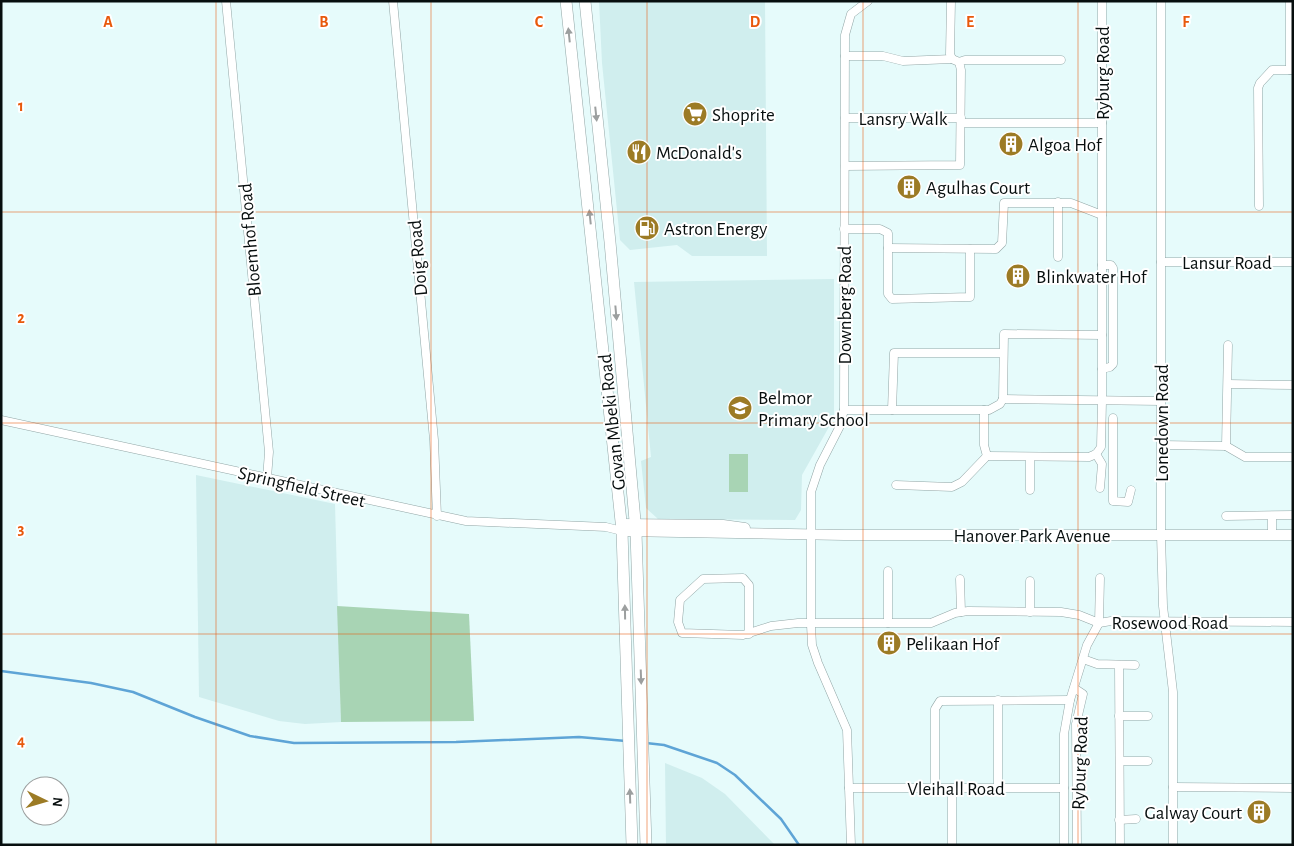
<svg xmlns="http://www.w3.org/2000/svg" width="1294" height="846" font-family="'Alegreya Sans',sans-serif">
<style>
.built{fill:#d0eeee}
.green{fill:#a8d4b4}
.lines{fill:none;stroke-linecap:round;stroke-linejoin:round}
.stream{stroke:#5ea4d6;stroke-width:2.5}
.minor-casing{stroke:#92a6a6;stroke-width:9}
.tertiary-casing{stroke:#92a6a6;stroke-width:11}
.secondary-casing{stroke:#92a6a6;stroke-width:12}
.minor{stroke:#fff;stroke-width:8}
.tertiary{stroke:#fff;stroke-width:10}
.secondary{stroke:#fff;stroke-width:11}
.oneway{fill:#9c9f9f}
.grid{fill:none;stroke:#e8590c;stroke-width:1;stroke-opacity:0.55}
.labels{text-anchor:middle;stroke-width:4;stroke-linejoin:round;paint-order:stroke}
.street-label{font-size:19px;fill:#070e0e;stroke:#fff}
.poi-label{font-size:19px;fill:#070e0e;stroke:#fff;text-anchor:start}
.grid-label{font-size:16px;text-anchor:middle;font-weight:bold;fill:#e8590c;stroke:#fff;stroke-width:4;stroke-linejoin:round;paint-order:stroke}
</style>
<rect width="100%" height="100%" fill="#e6fbfb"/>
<g class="built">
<polygon points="599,1 765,1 767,256 692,256 677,245 630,250 620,240 602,63"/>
<polygon points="834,279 834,418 802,475 801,510 795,520 658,519 646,508 641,461 651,457 634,282"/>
<polygon points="196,475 335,504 341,722 305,724 279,721 199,697"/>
<polygon points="665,763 702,778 725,794 775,845 666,845"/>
</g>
<g class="green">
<rect x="729" y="454" width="19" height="38"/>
<polygon points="337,606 469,614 474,721 341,722"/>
</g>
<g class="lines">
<g class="stream">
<polyline points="1,671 91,683 133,692 195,717 250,736 294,743 456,742 579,737 626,741"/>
<polyline points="646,743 664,745 717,763 735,775 781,819 799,845"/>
</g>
<defs>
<g id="minor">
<polyline points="226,1 269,452 267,478"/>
<polyline points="393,1 434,440 437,516"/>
<polyline points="1161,1 1161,535 1163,606 1173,692 1173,845"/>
<polyline points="1290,1 1290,70"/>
<polyline points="845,56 883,56 903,61 952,59"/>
<polyline points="959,62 965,60 1061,60"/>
<polyline points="845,118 961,118"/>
<polyline points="961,123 1102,123"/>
<polyline points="845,166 960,165 961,70 959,62 952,59 950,54 951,1"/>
<polyline points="1259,206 1258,88 1260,83 1272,70 1293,70"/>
<polyline points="844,229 880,229 888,233 888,294 892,299 970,297 970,249"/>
<polyline points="888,248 996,249 1002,243 1004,203 1071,203 1102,215"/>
<polyline points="1058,257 1058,202"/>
<polyline points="1161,262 1293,262"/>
<polyline points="1102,265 1111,265 1113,268 1113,364 1110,367 1102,369"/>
<polyline points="1228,384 1293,385"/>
<polyline points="1003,399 1004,334 1102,335"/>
<polyline points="1003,399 1161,401"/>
<polyline points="844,410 989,410 1000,404 1003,399"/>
<polyline points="892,410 894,353 1003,353"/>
<polyline points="984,410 984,445 987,456"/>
<polyline points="1113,418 1113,501 1128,502 1131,490"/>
<polyline points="1,420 466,521 606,527 622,531"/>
<polyline points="1162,445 1226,446"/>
<polyline points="1226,446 1228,345"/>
<polyline points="1226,446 1245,457 1293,457"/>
<polyline points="1096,454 1101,447 1102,401 1102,1"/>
<polyline points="1096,454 1102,464 1100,488"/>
<polyline points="987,456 1089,457 1096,454"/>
<polyline points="896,485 952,487 962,482 987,456"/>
<polyline points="1030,490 1030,457"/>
<polyline points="1226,516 1293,515"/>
<polyline points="1272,535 1272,516"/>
<polyline points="960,579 961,612"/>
<polyline points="1030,581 1030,612"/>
<polyline points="888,623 888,571"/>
<polyline points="749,634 749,585 743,578 703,579 680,600 678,622 682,633 743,635 771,626 798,623 931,623 955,613 968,611 1061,612 1079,615 1099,623 1111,621 1293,622"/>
<polyline points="1083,659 1097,664 1135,665"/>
<polyline points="1119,665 1120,845"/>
<polyline points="1074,688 1083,694 1076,724 1077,845"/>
<polyline points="998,700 998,788"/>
<polyline points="1119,716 1148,716"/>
<polyline points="1120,761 1148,761"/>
<polyline points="1173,787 1293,788"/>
<polyline points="849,788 1064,788"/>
<polyline points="935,788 935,709 940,701 1070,700"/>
<polyline points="1119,820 1136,819"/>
<polyline points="851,845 847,730 818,663 812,645 811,625 811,492 820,465 839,428 844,410 845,35 851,14 868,1"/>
<polyline points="952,845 952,788"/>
<polyline points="1064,845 1064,734 1070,700 1087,645 1099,623 1100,578"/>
</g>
<g id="tertiary">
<polyline points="622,524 723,525 745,528"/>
<polyline points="622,531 844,535 1293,535"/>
</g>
<g id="secondary">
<polyline points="566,1 622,531 632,845"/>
<polyline points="585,1 610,242 636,532 646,845"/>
</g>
</defs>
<use href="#minor" class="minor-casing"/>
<use href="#tertiary" class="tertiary-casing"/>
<use href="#secondary" class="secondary-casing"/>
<use href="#minor" class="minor"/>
<use href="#tertiary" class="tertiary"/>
<use href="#secondary" class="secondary"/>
</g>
<defs><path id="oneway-solid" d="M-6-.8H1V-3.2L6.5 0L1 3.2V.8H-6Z" transform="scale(1.25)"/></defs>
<g class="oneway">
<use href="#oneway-solid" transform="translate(569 35) rotate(-96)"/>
<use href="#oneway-solid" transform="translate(596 114) rotate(84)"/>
<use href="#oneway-solid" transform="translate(590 217) rotate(-96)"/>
<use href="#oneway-solid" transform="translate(616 313) rotate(85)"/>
<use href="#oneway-solid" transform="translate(625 612) rotate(-91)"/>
<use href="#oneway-solid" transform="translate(641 677) rotate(88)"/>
<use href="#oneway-solid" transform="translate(630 796) rotate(-92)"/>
</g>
<path class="grid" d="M216 1V845M431 1V845M647 1V845M863 1V845M1078 1V845M1 212H1293M1 423H1293M1 634H1293"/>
<defs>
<symbol id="supermarket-disc" viewBox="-11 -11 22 22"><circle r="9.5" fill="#9c7b25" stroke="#fff"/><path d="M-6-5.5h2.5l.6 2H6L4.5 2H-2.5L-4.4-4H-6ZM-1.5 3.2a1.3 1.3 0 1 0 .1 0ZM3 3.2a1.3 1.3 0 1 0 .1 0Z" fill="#fff"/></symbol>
<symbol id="building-disc" viewBox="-11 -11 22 22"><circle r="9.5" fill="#9c7b25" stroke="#fff"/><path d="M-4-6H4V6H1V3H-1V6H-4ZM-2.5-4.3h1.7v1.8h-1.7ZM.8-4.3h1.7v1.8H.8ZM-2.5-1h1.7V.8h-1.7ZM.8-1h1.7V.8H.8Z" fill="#fff"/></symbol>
<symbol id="restaurant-disc" viewBox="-11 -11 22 22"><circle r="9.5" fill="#9c7b25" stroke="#fff"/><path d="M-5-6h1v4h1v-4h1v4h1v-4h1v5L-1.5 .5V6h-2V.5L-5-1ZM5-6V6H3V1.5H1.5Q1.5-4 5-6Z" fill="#fff"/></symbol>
<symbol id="fuel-disc" viewBox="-11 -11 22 22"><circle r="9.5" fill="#9c7b25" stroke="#fff"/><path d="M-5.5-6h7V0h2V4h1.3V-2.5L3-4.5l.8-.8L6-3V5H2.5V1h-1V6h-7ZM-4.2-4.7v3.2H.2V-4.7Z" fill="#fff"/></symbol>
<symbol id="school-disc" viewBox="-11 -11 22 22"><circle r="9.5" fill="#9c7b25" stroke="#fff"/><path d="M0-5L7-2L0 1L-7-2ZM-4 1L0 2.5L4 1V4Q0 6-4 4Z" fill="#fff"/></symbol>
</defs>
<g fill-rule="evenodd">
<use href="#supermarket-disc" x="681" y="100" width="28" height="28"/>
<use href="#building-disc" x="997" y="130" width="28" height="28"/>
<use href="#restaurant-disc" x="625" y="138" width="28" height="28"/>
<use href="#building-disc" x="895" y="173" width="28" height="28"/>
<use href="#fuel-disc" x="633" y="214" width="28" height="28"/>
<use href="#building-disc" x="1004" y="262" width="28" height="28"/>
<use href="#school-disc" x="726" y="394" width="28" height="28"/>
<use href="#building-disc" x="875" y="629" width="28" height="28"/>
<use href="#building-disc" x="1245" y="798" width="28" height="28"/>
</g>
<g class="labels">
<g class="street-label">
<text transform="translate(1102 73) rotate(-90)" y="7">Ryburg Road</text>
<text x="903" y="125">Lansry Walk</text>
<text transform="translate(249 240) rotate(-95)" y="7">Bloemhof Road</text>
<text transform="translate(417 258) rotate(-95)" y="7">Doig Road</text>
<text x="1227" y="269">Lansur Road</text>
<text transform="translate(844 305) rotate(-90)" y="7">Downberg Road</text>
<text transform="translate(611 422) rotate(-96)" y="7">Govan Mbeki Road</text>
<text transform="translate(1161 423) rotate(-90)" y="7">Lonedown Road</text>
<text transform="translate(302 486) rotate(13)" y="7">Springfield Street</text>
<text x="1032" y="542">Hanover Park Avenue</text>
<text x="1170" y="629">Rosewood Road</text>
<text transform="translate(1079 763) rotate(-88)" y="7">Ryburg Road</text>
<text x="956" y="795">Vleihall Road</text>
</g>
<g class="poi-label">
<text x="712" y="121">Shoprite</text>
<text x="1028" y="151">Algoa Hof</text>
<text x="656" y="159">McDonald's</text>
<text x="926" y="194">Agulhas Court</text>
<text x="664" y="235">Astron Energy</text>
<text x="1036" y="283">Blinkwater Hof</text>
<text x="758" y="404">Belmor<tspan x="758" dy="22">Primary School</tspan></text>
<text x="906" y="650">Pelikaan Hof</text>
<text x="1242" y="819" text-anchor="end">Galway Court</text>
</g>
</g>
<g class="grid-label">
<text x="108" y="27">A</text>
<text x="324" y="27">B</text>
<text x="539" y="27">C</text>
<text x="755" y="27">D</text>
<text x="970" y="27">E</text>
<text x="1186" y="27">F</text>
<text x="21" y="111">1</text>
<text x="21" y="323">2</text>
<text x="21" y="534">3</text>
<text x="21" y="746">4</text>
</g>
<rect width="1294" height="846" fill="none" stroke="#070e0e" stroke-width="5"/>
<g transform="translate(45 801) rotate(95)"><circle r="24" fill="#ffffff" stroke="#9c9f9f"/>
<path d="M0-4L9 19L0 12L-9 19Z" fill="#9c7b25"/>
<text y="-8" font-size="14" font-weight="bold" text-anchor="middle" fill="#070e0e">N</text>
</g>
</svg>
